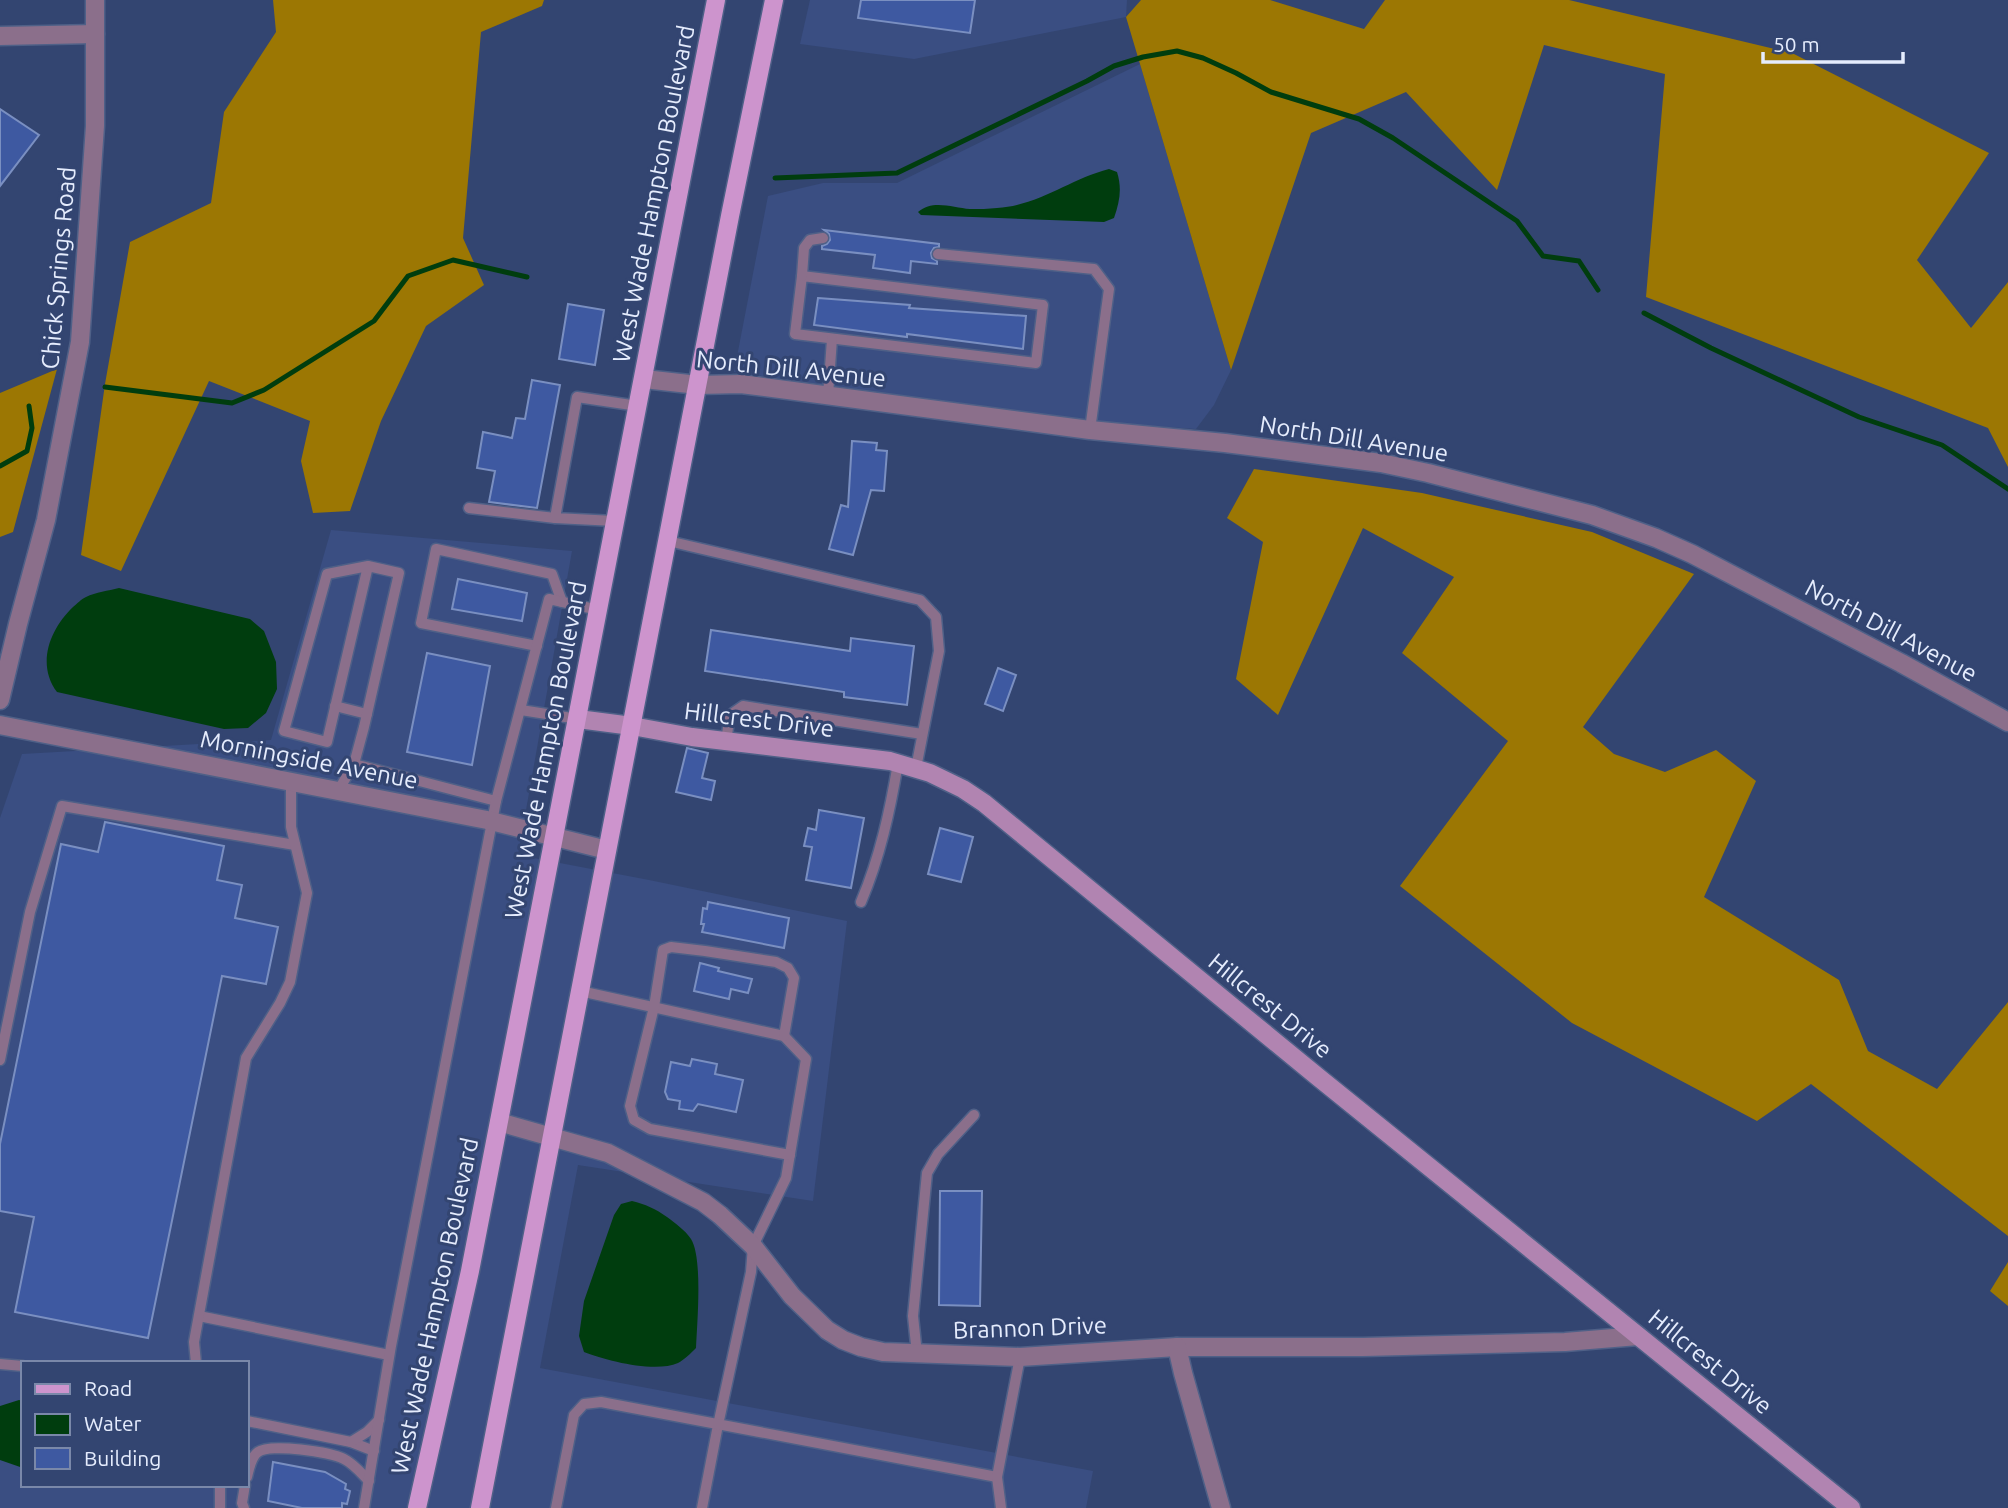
<svg xmlns="http://www.w3.org/2000/svg" width="2008" height="1508" font-family="Ubuntu,sans-serif">
<style>
.built{fill:#3a4e82;fill-rule:evenodd}
.forest{fill:#9c7703}
.water{fill:#003d0e}
.lines{fill:none;stroke-linecap:round;stroke-linejoin:round}
.stream{stroke:#003d0e;stroke-width:5}
.building{fill:#3e59a1;stroke:#7a8fc1;stroke-width:2}
.lane-casing{stroke:#4f6087;stroke-width:13}
.street-casing{stroke:#4f6087;stroke-width:21}
.secondary-casing{stroke:#4f6087;stroke-width:21}
.primary-casing{stroke:#4f6087;stroke-width:21}
.lane{stroke:#8b6f8b;stroke-width:10}
.street{stroke:#8b6f8b;stroke-width:18}
.secondary{stroke:#b184b1;stroke-width:18}
.primary{stroke:#cd94cd;stroke-width:18}
.labels{text-anchor:middle;stroke-width:6;stroke-linejoin:round;paint-order:stroke}
.street-label{font-size:24px;fill:#e5ecfd;stroke:#334571}
</style>
<rect width="100%" height="100%" fill="#334571"/>
<g class="built">
<polygon points="810,0 1127,0 1126,17 914,59 800,44"/>
<polygon points="1140,64 1231,370 1214,405 1196,429 1091,422 734,372 768,196 823,183 897,183"/>
<path d="M331 530 572 551 518 855 649 880 847 921 813 1201 578 1165 540 1368 1093 1471 1086 1508H0V818L22 754 271 740ZM23 1363H247V1485H23Z"/>
</g>
<g class="forest">
<polygon points="273,0 544,0 542,6 481,32 463,238 484,285 426,326 381,421 350,511 313,513 301,461 310,421 209,381 121,571 81,555 105,384 130,242 211,203 224,112 276,32"/>
<polygon points="1141,0 1270,0 1364,29 1385,0 1569,0 1792,53 1989,153 1917,260 1971,328 2008,282 2008,467 1988,428 1646,297 1665,74 1544,45 1497,190 1406,92 1311,133 1231,370 1126,17"/>
<polygon points="57,369 13,532 0,537 0,393"/>
<polygon points="1254,469 1422,493 1592,532 1694,574 1583,727 1614,754 1665,772 1716,750 1756,781 1704,897 1839,980 1868,1051 1937,1089 2008,1002 2008,1236 1811,1084 1757,1121 1572,1023 1400,886 1508,741 1402,653 1454,577 1363,528 1278,715 1236,679 1263,542 1227,518"/>
<polygon points="2008,1262 2008,1306 1990,1291"/>
</g>
<g class="water">
<path d="M1109 169 1117 172C1122 188 1120 201 1114 218L1104 222 921 215 918 212C933 199 953 208 970 209 979 209 989 209 997 208 1040 205 1070 179 1109 169Z"/>
<path d="M119 588 250 619 264 631 276 662 277 689 266 713 248 728 224 729 57 692C36 664 50 629 73 607 77 604 81 599 86 597 96 592 108 591 119 588Z"/>
<path d="M632 1201C645 1204 656 1209 667 1217 675 1223 685 1230 691 1239 703 1258 697 1324 696 1348 691 1353 684 1360 678 1363 655 1373 607 1361 584 1352L579 1336 584 1301 614 1215 621 1204Z"/>
<polygon points="19,1400 23,1401 23,1468 0,1460 0,1406"/>
</g>
<g class="lines">
<g class="stream">
<polyline points="775,178 897,173 1087,81 1114,66 1143,57 1177,51 1203,58 1236,73 1271,92 1359,119 1393,138 1517,221 1543,256 1579,261 1598,290"/>
<polyline points="1644,313 1711,348 1859,417 1942,445 2008,489"/>
<polyline points="105,387 232,403 264,390 374,321 408,276 453,260 527,277"/>
<polyline points="0,466 27,451 32,428 29,406"/>
</g>
</g>
<g class="building">
<polygon points="861,0 975,0 970,33 858,18"/>
<polygon points="0,109 39,135 0,186"/>
<polygon points="824,230 939,244 939,247 934,248 931,253 932,258 937,261 937,264 911,261 910,273 873,268 875,255 822,249 822,246 827,244 830,240 829,234"/>
<polygon points="818,298 910,305 909,308 1026,316 1023,349 907,334 907,337 814,325"/>
<polygon points="568,304 604,310 595,365 559,359"/>
<polygon points="532,380 560,385 537,508 489,502 495,471 477,468 483,432 512,438 516,418 525,419"/>
<polygon points="852,441 877,443 876,450 887,451 884,491 871,490 853,555 829,549 841,505 848,507"/>
<polygon points="458,579 527,593 522,621 452,609"/>
<polygon points="711,630 850,651 851,638 914,646 907,705 844,697 844,692 705,671"/>
<polygon points="427,653 490,666 472,765 407,752"/>
<polygon points="998,668 1016,675 1003,711 985,704"/>
<polygon points="687,748 708,753 702,778 715,781 711,800 676,792"/>
<polygon points="819,810 864,818 851,888 806,880 812,847 804,846 808,828 816,830"/>
<polygon points="105,822 224,846 217,880 242,885 235,918 278,927 266,984 222,976 148,1338 15,1312 34,1217 0,1211 0,1144 61,844 98,852"/>
<polygon points="940,828 973,837 961,882 928,874"/>
<polygon points="708,902 789,918 784,948 702,932 704,924 701,924 703,908 707,909"/>
<polygon points="700,963 719,968 718,971 752,979 748,993 731,989 729,999 694,991"/>
<polygon points="692,1059 717,1064 715,1074 743,1080 736,1112 698,1104 693,1111 679,1109 680,1101 668,1099 665,1092 671,1062 690,1066"/>
<polygon points="940,1191 982,1191 980,1306 939,1305"/>
<polygon points="273,1462 325,1472 346,1484 345,1489 350,1491 347,1504 342,1503 342,1508 302,1508 268,1501"/>
</g>
<g class="lines">
<defs>
<g id="lane">
<polyline points="938,254 1094,269 1109,289 1090,430"/>
<polygon points="802,276 1043,305 1036,363 795,334"/>
<polyline points="802,276 804,248 810,240 823,238"/>
<polyline points="828,395 832,339"/>
<polyline points="469,508 555,518"/>
<polyline points="615,521 555,518 577,397 638,406"/>
<polyline points="668,541 920,600 936,617 939,651 916,768"/>
<polyline points="537,646 421,623 436,549 552,574 562,602"/>
<polyline points="335,706 367,714"/>
<polyline points="521,710 578,719"/>
<polyline points="726,741 730,715 743,706 922,734"/>
<polyline points="354,764 364,727 399,573 368,566 327,742 284,731 327,574 368,566"/>
<polyline points="338,791 354,764 496,801 549,599 599,610"/>
<path d="M861 902C880 857 890 811 898 763"/>
<polyline points="580,991 784,1036 806,1059 786,1178 753,1246 751,1272 718,1425 702,1508"/>
<polyline points="784,1036 794,978 788,968 776,962 705,951 671,947 663,950 654,1007 630,1106 634,1120 650,1129 790,1155"/>
<polyline points="0,1060 30,912 62,806 295,845"/>
<polyline points="199,1316 389,1355"/>
<polyline points="917,1354 913,1316 927,1173 938,1154 974,1115"/>
<polyline points="196,1363 194,1342 246,1058 280,1003 290,982 307,893 291,827 291,782"/>
<polyline points="0,1364 23,1366"/>
<polyline points="247,1421 351,1442 374,1451"/>
<polyline points="351,1442 367,1432 379,1420"/>
<path d="M247 1477C249 1469 251 1457 258 1452 270 1443 331 1452 344 1459 354 1464 361 1473 369 1481"/>
<polyline points="220,1508 220,1485"/>
<polyline points="244,1508 242,1503 245,1485"/>
<polyline points="364,1508 391,1346 496,801"/>
<polyline points="556,1508 574,1415 584,1404 601,1402 997,1477"/>
<polyline points="1001,1508 997,1477 1020,1357"/>
</g>
<g id="street">
<polyline points="0,36 95,34"/>
<polyline points="644,379 698,385 741,384 1090,430 1225,443 1381,463 1428,473 1592,515 1656,538 1692,554 1901,663 2008,722"/>
<polyline points="0,700 18,624 46,520 80,342 95,126 95,0"/>
<polyline points="0,725 487,820 607,850"/>
<polyline points="499,1122 608,1153 703,1202 720,1215 753,1246 792,1296 827,1330 843,1340 861,1347 883,1352 1020,1357 1177,1347 1363,1347 1565,1342 1638,1336"/>
<polyline points="1177,1347 1183,1373 1221,1508"/>
</g>
<polyline id="secondary" points="578,719 632,726 692,737 890,761 930,773 963,789 984,803 1318,1077 1851,1508"/>
<g id="primary">
<polyline points="417,1508 470,1271 716,0"/>
<polyline points="480,1508 730,216 774,0"/>
</g>
</defs>
<use href="#lane" class="lane-casing"/>
<use href="#street" class="street-casing"/>
<use href="#secondary" class="secondary-casing"/>
<use href="#primary" class="primary-casing"/>
<use href="#lane" class="lane"/>
<use href="#street" class="street"/>
<use href="#secondary" class="secondary"/>
<use href="#primary" class="primary"/>
</g>
<g class="labels">
<g class="street-label">
<text transform="translate(654 194) rotate(-79)" y="8">West Wade Hampton Boulevard</text>
<text transform="translate(59 268) rotate(-85)" y="8">Chick Springs Road</text>
<text transform="translate(791 369) rotate(6)" y="8">North Dill Avenue</text>
<text transform="translate(1354 439) rotate(9)" y="8">North Dill Avenue</text>
<text transform="translate(1891 631) rotate(28)" y="8">North Dill Avenue</text>
<text transform="translate(759 720) rotate(7)" y="8">Hillcrest Drive</text>
<text transform="translate(546 750) rotate(-79)" y="8">West Wade Hampton Boulevard</text>
<text transform="translate(309 760) rotate(11)" y="8">Morningside Avenue</text>
<text transform="translate(1270 1006) rotate(39)" y="8">Hillcrest Drive</text>
<text transform="translate(435 1306) rotate(-78)" y="8">West Wade Hampton Boulevard</text>
<text transform="translate(1030 1328) rotate(-2)" y="8">Brannon Drive</text>
<text transform="translate(1710 1362) rotate(39)" y="8">Hillcrest Drive</text>
</g>
</g>
<rect x="21" y="1361" width="228" height="126" fill="#334571" stroke="#7a88a9" stroke-width="2"/>
<rect x="35" y="1384" width="35" height="10" fill="#cd94cd" stroke="#7a88a9" stroke-width="2"/>
<text x="84" y="1396" font-size="21" fill="#e5ecfd">Road</text>
<rect x="35" y="1414" width="35" height="21" fill="#003d0e" stroke="#7a88a9" stroke-width="2"/>
<text x="84" y="1431" font-size="21" fill="#e5ecfd">Water</text>
<rect x="35" y="1448" width="35" height="21" fill="#3e59a1" stroke="#7a88a9" stroke-width="2"/>
<text x="84" y="1466" font-size="21" fill="#e5ecfd">Building</text>
<path d="M1763 52v10h140v-10" fill="none" stroke="#e5ecfd" stroke-width="3.5"/>
<text x="1773" y="52" font-size="21" fill="#e5ecfd" stroke="#334571" stroke-width="5" paint-order="stroke">50 m</text>
</svg>
